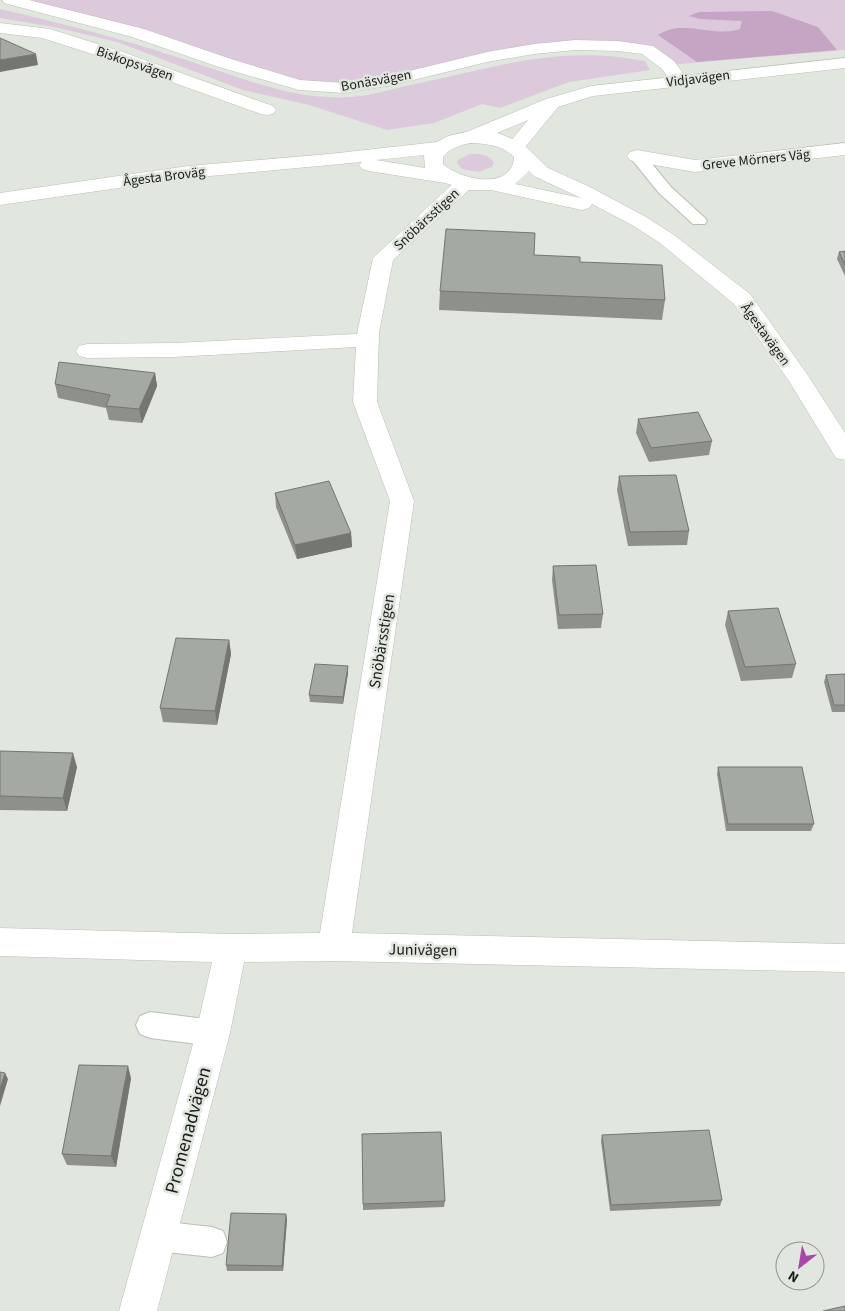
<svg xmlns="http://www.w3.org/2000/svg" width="845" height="1311" font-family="'Source Sans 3',sans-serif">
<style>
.green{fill:#ddc9dc}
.forest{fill:#c5a5c3}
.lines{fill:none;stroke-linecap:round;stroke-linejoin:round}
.service-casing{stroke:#b9bfb6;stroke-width:2}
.minor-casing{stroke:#b9bfb6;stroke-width:1}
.tertiary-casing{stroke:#b9bfb6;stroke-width:1}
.secondary-casing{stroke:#b9bfb6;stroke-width:1}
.service{fill:#fff;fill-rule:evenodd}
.minor{fill:#fff;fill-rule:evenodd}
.tertiary{fill:#fff;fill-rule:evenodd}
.secondary{fill:#fff;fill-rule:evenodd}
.wall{fill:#8d918a}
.shaded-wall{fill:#737671}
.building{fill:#a4a9a1;stroke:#737671}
.labels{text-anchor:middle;stroke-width:5;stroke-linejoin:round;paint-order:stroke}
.far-street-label{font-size:14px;fill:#1b1d1a;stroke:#e1e7de}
.street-label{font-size:16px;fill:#1b1d1a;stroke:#e1e7de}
.near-street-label{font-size:19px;fill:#1b1d1a;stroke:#e1e7de}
</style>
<rect width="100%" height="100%" fill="#e1e7de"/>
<g class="green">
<polygon points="10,0 845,0 845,50 668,65 647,50 575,45 344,88 299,85"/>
<path d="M0 9C62 23 122 39 183 59 238 76 291 101 351 97 371 96 391 89 410 85 494 68 558 44 645 61L650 70 569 82 500 108 482 104 434 123 387 130 309 105 243 90 117 42 59 28 0 18Z"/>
<path d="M470 154C480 154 490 154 494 163L492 167 478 172 462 169 457 163 458 160Z"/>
</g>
<path class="forest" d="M772 11 818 27 837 50 697 62 658 35C683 18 713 38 740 29L742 21 700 19 689 16 699 12Z"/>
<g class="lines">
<defs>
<g id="service">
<polygon points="637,151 643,153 671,187 705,218 707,221 705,224 693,224 659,193 629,156 631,153"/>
<polygon points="150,1012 213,1020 223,1024 227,1033 223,1042 213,1046 150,1038 140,1034 136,1025 140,1016"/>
<polygon points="158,1221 212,1227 223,1231 227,1242 223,1253 212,1257 158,1251 147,1247 143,1236 147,1225"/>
</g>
<g id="minor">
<polygon points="2,0 29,0 144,29 231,59 300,80 344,83 393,75 487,52 534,44 575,40 618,41 653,46 674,61 688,80 685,84 679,85 673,84 662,69 642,54 618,51 575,50 534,54 487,62 393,85 344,93 299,90 219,67 132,37 4,3"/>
<polygon points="0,23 50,29 120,51 273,106 276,110 273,114 267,115 261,114 108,59 42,38 0,33"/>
<polygon points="845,143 845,155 695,172 637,162 630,160 627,156 630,152 637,150 695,160"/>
<polygon points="464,178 471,180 474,184 471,188 393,260 379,333 377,402 414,501 352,933 845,944 845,972 334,961 244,962 230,1033 157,1311 119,1311 196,1033 212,962 0,956 0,928 231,934 320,933 390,501 353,402 356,347 174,357 87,358 79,356 76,351 79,346 87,344 174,343 357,334 373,258 457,180"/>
</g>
<polygon id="tertiary" points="845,58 845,68 593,96 558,107 522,151 515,153 508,151 506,147 528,120 478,141 471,143 464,141 462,137 464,133 546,99 591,86"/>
<path id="secondary" d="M471 131 498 133 522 143 548 168 590 187 646 217 674 235 750 294 807 374 845 433V460L836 458 789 381 734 304 660 243 632 225 592 204 589 208 582 210 491 190H470L445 183 369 171 362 169 359 165 362 162 188 178 0 205V193L188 166 329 154 437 142 448 136ZM471 143C488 144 502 145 514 157 514 160 513 165 511 168 498 189 457 177 443 164V157C450 148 460 145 471 143ZM424 155 425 168 376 160ZM529 171 534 176 581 198 515 184Z"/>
</defs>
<use href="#service" class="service-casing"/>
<use href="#minor" class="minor-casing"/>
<use href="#tertiary" class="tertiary-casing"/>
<use href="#secondary" class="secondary-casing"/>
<use href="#service" class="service"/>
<use href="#minor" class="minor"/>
<use href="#tertiary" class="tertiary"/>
<use href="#secondary" class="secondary"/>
</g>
<g class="wall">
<polygon points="845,251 845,276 837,259 839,252"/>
<polygon points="534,255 665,300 662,320 439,310 440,291"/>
<polygon points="155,373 157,386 142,423 109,420 106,408 58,398 55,384"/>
<polygon points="638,419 712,441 709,455 649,462 636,433"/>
<polygon points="619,476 689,531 687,545 628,546 617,490"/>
<polygon points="275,493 351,533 352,547 297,559 276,507"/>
<polygon points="553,566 603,614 601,628 558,629 552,580"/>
<polygon points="728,611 796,664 792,678 741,681 725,625"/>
<polygon points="229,640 231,654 217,725 163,722 160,708"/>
<polygon points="348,666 348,673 343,704 310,702 309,695"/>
<polygon points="845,674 845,712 832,712 824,682 826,675"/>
<polygon points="0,751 77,767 67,811 0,810"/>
<polygon points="718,767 814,824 811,831 726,831 717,774"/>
<polygon points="131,1078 116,1167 67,1165 62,1154"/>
<polygon points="602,1135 722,1200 720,1206 610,1211 601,1141"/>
<polygon points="445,1201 444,1207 363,1210 363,1204"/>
<polygon points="287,1219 283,1271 227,1271 226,1265"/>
</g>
<g class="shaded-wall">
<polygon points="36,54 38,65 0,72 0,60"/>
<polygon points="155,373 157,386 142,423 139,409"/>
<polygon points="351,533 352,547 297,559 295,545"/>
<polygon points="229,640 231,654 217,725 215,711"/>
<polygon points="348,666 348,673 343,704 343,697"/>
<polygon points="73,753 77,767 67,811 63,798"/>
<polygon points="128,1066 131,1078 116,1167 111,1156"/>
<polygon points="5,1073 8,1079 0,1106 0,1089"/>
<polygon points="286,1214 287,1219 283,1271 282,1266"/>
</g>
<g class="building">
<polygon points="0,38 36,54 0,60"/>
<polygon points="446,229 535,233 534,255 580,257 580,262 662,265 665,300 440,291"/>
<polygon points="845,251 845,265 839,252"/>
<polygon points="59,362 155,373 139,409 106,406 110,395 55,384"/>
<polygon points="698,412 712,441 651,448 638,419"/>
<polygon points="676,475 689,531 630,532 619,476"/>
<polygon points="329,481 351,533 295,545 275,493"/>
<polygon points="596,565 603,614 559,615 553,566"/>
<polygon points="778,608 796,664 745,667 728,611"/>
<polygon points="176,638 229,640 215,711 160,708"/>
<polygon points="315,664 348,666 343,697 309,695"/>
<polygon points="845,674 845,705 834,705 826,675"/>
<polygon points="0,751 73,753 63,798 0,796"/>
<polygon points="718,767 802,767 814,824 728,824"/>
<polygon points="79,1065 128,1066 111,1156 62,1154"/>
<polygon points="0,1072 5,1073 0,1089"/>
<polygon points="709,1130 722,1200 611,1205 602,1135"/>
<polygon points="441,1132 445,1201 363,1204 362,1134"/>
<polygon points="231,1213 286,1214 282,1266 226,1265"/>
<polygon points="845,1306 845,1311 823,1311"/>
</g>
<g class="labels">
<g class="far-street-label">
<text transform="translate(135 63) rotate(19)" y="5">Biskopsvägen</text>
<text transform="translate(698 78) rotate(-7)" y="5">Vidjavägen</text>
<text transform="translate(376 80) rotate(-10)" y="5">Bonäsvägen</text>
<text transform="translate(756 159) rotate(-6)" y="5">Greve Mörners Väg</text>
<text transform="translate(164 176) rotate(-7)" y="5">Ågesta Broväg</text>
<text transform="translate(426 219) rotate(-43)" y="5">Snöbärsstigen</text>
<text transform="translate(766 334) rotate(54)" y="5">Ågestavägen</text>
</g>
<g class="street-label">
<text transform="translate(381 641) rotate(-81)" y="6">Snöbärsstigen</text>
<text transform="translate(423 949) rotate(1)" y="6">Junivägen</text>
</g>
<g class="near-street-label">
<text transform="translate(187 1130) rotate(-75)" y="7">Promenadvägen</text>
</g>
</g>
<g transform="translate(800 1266) rotate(211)"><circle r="24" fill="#e1e7de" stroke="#929690"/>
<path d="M0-4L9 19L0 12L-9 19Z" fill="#aa46aa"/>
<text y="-8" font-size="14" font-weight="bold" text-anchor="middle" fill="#1b1d1a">N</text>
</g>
</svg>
